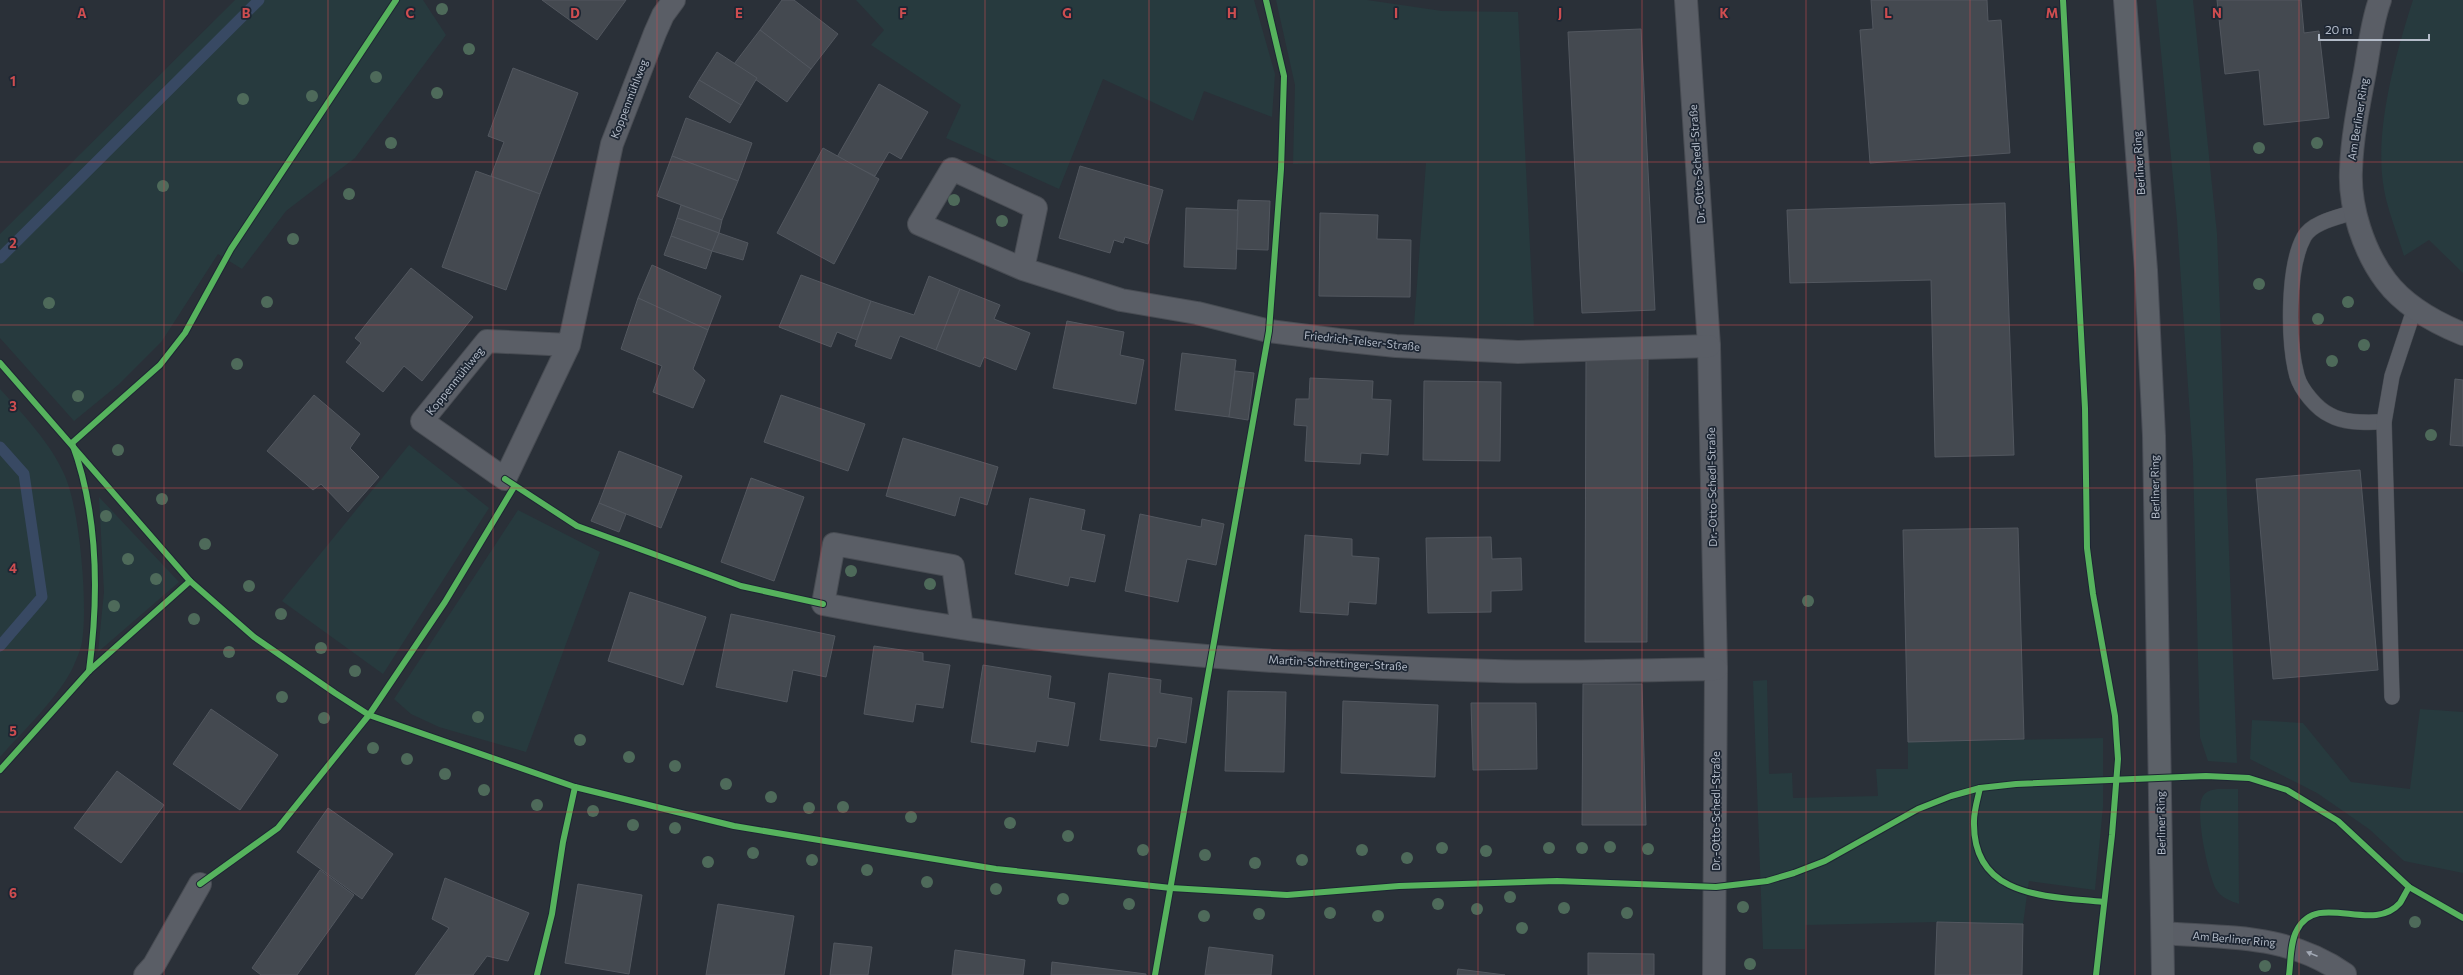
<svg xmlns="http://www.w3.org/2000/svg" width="2463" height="975" font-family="Commissioner,sans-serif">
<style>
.green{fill:#273a3e}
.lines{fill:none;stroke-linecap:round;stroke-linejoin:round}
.stream{stroke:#384963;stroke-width:11}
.building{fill:#444950;stroke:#52575f}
.lane-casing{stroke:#484c53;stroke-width:16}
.street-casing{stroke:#484c53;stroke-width:24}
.primary-casing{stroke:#484c55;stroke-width:24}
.lane{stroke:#5a5e66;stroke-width:15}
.street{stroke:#5a5e66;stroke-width:22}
.primary{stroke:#5c6168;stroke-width:22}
.cycleway-casing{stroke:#1d2633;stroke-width:8}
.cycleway{stroke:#56b35d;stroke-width:6}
.tree{fill:#4e6a5a}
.oneway{fill:#a2a9b5}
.grid{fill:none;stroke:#ce4d50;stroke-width:1;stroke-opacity:0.55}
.labels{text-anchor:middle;stroke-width:3.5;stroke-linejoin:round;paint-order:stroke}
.street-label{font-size:11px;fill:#b4bcc9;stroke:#1d2633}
.grid-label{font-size:13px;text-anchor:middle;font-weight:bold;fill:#ce4d50;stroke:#1d2633;stroke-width:3.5;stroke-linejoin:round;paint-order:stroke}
</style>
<rect width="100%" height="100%" fill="#2a3038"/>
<g class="green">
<polygon points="235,0 423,0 446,35 355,158 286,211 242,269 218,254 162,341 118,385 74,421 0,338 0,234"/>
<polygon points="856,0 1254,0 1275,74 1272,117 1204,91 1193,121 1103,79 1059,189 946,138 961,105 871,45 884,30"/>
<polygon points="1276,0 1367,0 1442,11 1518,12 1534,326 1414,325 1426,163 1293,164 1295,85"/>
<polygon points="2156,0 2193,0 2217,234 2237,763 2208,761 2200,737 2193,462 2177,220"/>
<path d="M2413 0H2463V273L2429 240 2404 256C2397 232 2386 207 2383 183 2375 127 2396 53 2413 0Z"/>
<path d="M0 389C23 414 52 445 65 476 80 511 88 605 82 642 81 649 77 658 74 665 61 695 22 732 0 757Z"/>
<polygon points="409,445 489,508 383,674 282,601"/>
<polygon points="99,497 179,582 98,652 104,592"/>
<polygon points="518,510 600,552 526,752 439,727 411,714 394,699"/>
<polygon points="1767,680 1769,774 1792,773 1793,798 1878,796 1876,769 1908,769 1908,742 2103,738 2103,807 2095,890 2029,881 2023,924 1937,922 1806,925 1805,949 1763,949 1753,681"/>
<polygon points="2420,709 2463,712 2463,873 2404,861 2369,829 2317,793 2250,759 2252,720 2303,723 2351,782 2410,789"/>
<path d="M2217 789H2238L2239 904C2231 901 2221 898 2216 889 2208 874 2194 810 2203 796 2206 791 2212 790 2217 789Z"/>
</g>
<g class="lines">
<g class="stream">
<polyline points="0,258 259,0"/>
<polyline points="0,447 24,474 42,597 0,646"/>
</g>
</g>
<g class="building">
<polygon points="542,0 626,0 597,40"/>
<polygon points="782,0 794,0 838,34 811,69 760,30"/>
<polygon points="1871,0 1987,0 1988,21 2001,20 2010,153 1870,163 1860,30 1873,29"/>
<polygon points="2217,0 2301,0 2304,33 2319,31 2329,118 2264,125 2259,70 2225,74"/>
<polygon points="1641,29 1655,310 1582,313 1568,32"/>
<polygon points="760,30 811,69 787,102 734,64"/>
<polygon points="717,52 757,78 741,105 699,80"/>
<polygon points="513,68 578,93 540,194 491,176 504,142 488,136"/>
<polygon points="699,80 741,105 730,123 689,97"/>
<polygon points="879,84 928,112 901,159 889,152 875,176 837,157"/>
<polygon points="686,118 752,143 738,181 672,156"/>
<polygon points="823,148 879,179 834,264 777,233"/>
<polygon points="672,156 738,181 722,220 657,196"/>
<polygon points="1080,166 1163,190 1148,244 1125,237 1123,243 1114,240 1110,253 1059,238"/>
<polygon points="476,171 540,194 506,290 442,267"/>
<polygon points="1238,200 1270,201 1268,250 1236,249"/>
<polygon points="2005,203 2014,455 1935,457 1931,280 1790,283 1787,210"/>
<polygon points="681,205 722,220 719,233 677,218"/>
<polygon points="1186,208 1238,210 1236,269 1184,267"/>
<polygon points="1320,213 1378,215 1377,239 1411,240 1410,297 1319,296"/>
<polygon points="677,218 719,233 712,251 671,236"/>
<polygon points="719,233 748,243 743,260 712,251"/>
<polygon points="671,236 712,251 706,269 664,255"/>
<polygon points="652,265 721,296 708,330 638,298"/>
<polygon points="411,268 473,317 422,381 404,366 383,392 346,362 361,343 355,338"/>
<polygon points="801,275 871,301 857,340 837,332 831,347 779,327"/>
<polygon points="929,276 960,289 936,350 900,336 891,359 855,346 871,301 914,315"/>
<polygon points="960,289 1000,305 994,319 1030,333 1016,370 984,357 980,367 936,350"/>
<polygon points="638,298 708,330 693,369 705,380 693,408 653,392 662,366 621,349"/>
<polygon points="1067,321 1124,332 1120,355 1144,360 1136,404 1053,388"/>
<polygon points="1182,353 1236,360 1229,417 1175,410"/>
<polygon points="1586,354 1648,354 1647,642 1585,642"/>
<polygon points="1235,371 1254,373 1248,420 1229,417"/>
<polygon points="1310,378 1373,381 1372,399 1391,400 1388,455 1361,453 1360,464 1305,461 1307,426 1294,425 1296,399 1309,399"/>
<polygon points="2455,379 2463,380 2463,446 2450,445"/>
<polygon points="1424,381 1501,382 1500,461 1423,460"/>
<polygon points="314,395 360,434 350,448 379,477 348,512 321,484 313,490 267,451"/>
<polygon points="781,395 865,424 848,471 764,442"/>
<polygon points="903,438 998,467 987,505 960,497 955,516 886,496"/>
<polygon points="619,451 682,476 661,528 599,503"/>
<polygon points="2360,470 2378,670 2273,679 2256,479"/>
<polygon points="751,478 804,497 774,581 721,562"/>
<polygon points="1030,498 1085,510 1081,530 1105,535 1095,582 1070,577 1068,586 1015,574"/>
<polygon points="599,503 626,514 619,532 591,521"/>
<polygon points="1140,514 1201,527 1202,519 1224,524 1216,565 1187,559 1178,602 1125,591"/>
<polygon points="2018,528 2024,739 1908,742 1903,530"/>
<polygon points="1305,535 1352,539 1352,556 1379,558 1376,604 1349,602 1348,615 1300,612"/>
<polygon points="1491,537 1492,559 1521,558 1522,590 1491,591 1491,612 1428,613 1426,538"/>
<polygon points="630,592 706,617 683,685 608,661"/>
<polygon points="731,614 835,636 826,677 793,670 787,702 716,687"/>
<polygon points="874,646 923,653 923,661 950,665 943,708 916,704 913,722 864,714"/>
<polygon points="983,665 1051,676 1048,698 1075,703 1068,746 1037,741 1035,752 971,742"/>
<polygon points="1109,673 1161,680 1160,693 1192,698 1186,743 1158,738 1156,747 1100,740"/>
<polygon points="1583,684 1642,684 1646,825 1582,825"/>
<polygon points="1228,691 1286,692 1284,772 1225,771"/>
<polygon points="1343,701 1438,705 1435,777 1341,773"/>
<polygon points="1471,703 1536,703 1537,769 1473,770"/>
<polygon points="211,709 278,755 240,810 173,764"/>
<polygon points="117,771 164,805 121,863 74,828"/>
<polygon points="328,808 393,854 362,899 297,852"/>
<polygon points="320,870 354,895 297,975 261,975 252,968"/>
<polygon points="445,878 529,913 508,961 487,956 473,975 415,975 449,928 432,919"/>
<polygon points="578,884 642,895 629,974 565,963"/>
<polygon points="718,904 794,916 784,975 706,975"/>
<polygon points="1937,922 2023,924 2022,975 1935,975"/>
<polygon points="834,943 872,947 868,975 830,975"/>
<polygon points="1209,947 1273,955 1271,975 1205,975"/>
<polygon points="955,950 1025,960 1023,975 952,975"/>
<polygon points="1588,953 1654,954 1654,975 1588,975"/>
<polygon points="1052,962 1146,974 1146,975 1051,975"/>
<polygon points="1458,969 1505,975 1457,975"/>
</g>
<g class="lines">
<defs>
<g id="lane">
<path d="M2354 212C2339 217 2312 222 2304 237 2287 268 2288 343 2297 376 2301 390 2317 409 2330 415 2346 424 2367 422 2384 422"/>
<polyline points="2392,697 2384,422 2392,376 2415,307"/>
</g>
<g id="street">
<polyline points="1686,0 1709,346 1716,669 1714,975"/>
<path d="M2380 0C2371 24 2369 52 2364 77 2358 108 2352 139 2351 170 2349 207 2364 252 2386 281 2404 305 2436 323 2463 334"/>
<polyline points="1023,269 919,224 952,169 1036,208 1023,269 1121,300 1197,313 1269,331 1339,340 1396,346 1518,352 1709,346"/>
<polyline points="569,345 487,341 422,421 505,479 569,345 612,144 655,33 663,15 674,0"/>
<path d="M962 628 953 566 834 544 823 604C1044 648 1270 665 1495 671 1568 673 1642 670 1716 669"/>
<path d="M2163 933C2230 938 2288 934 2345 974"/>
<polyline points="145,975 154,965 200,884"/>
</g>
<polyline id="primary" points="2125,0 2146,270 2154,436 2163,975"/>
</defs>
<use href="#lane" class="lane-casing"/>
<use href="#street" class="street-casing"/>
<use href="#primary" class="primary-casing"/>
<use href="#lane" class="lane"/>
<use href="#street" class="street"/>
<use href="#primary" class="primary"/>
<defs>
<g id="cycleway">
<polyline points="2063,0 2085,408 2087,548 2093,594 2115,716 2118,759 2112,835 2096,975"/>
<polyline points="0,363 190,581 254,637 335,693 369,715 575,787 734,826 996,869 1171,888 1287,895 1399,886 1557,881 1716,887 1767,881 1794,873 1825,861 1918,809 1951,796 1980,788 2016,784 2206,776 2249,778 2287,790 2338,821 2409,887 2463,918"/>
<polyline points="505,479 577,526 741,586 823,604"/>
<path d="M89 671C99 595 99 516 72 443L160 365 185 333 231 249 396 0"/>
<polyline points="0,770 89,671 190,581"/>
<path d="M1980 788C1978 798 1974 810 1974 821 1972 898 2046 896 2103 902"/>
<polyline points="200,884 278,828 369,715 445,602 514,487"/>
<polyline points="537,975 552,914 563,842 575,787"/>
<polyline points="1155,975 1269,331 1281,169 1284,76 1266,0"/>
<path d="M2289 975C2291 961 2290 942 2297 930 2318 890 2372 935 2400 903 2403 898 2406 892 2409 887"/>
</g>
</defs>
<use href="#cycleway" class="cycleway-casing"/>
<use href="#cycleway" class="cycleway"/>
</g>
<g class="tree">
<circle cx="442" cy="9" r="6"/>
<circle cx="469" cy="49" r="6"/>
<circle cx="376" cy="77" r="6"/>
<circle cx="437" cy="93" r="6"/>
<circle cx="312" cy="96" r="6"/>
<circle cx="243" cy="99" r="6"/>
<circle cx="391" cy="143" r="6"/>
<circle cx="2317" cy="143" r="6"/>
<circle cx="2259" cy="148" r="6"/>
<circle cx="163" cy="186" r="6"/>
<circle cx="349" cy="194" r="6"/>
<circle cx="954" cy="200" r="6"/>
<circle cx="1002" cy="221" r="6"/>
<circle cx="293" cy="239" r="6"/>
<circle cx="2259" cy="284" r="6"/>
<circle cx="267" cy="302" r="6"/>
<circle cx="2348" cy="302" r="6"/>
<circle cx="49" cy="303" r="6"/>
<circle cx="2318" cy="319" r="6"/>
<circle cx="2364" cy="345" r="6"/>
<circle cx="2332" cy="361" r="6"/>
<circle cx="237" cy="364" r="6"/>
<circle cx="78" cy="396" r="6"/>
<circle cx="2431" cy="435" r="6"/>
<circle cx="118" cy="450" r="6"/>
<circle cx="162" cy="499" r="6"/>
<circle cx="106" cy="516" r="6"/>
<circle cx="205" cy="544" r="6"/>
<circle cx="128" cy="559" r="6"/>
<circle cx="851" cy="571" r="6"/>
<circle cx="156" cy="579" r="6"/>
<circle cx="930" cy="584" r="6"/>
<circle cx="249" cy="586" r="6"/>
<circle cx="1808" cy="601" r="6"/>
<circle cx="114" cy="606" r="6"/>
<circle cx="281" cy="614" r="6"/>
<circle cx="194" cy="619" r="6"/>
<circle cx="321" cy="648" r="6"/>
<circle cx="229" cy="652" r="6"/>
<circle cx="355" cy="671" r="6"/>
<circle cx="282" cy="697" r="6"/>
<circle cx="478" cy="717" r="6"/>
<circle cx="324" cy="718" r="6"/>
<circle cx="580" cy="740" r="6"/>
<circle cx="373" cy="748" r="6"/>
<circle cx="629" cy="757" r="6"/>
<circle cx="407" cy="759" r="6"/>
<circle cx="675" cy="766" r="6"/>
<circle cx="445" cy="774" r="6"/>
<circle cx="726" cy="784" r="6"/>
<circle cx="484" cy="790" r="6"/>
<circle cx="771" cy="797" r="6"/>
<circle cx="537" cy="805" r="6"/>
<circle cx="843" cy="807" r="6"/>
<circle cx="809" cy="808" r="6"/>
<circle cx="593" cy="811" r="6"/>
<circle cx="911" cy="817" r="6"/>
<circle cx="1010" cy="823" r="6"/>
<circle cx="633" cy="825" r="6"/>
<circle cx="675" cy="828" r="6"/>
<circle cx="1068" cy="836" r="6"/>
<circle cx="1610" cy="847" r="6"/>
<circle cx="1442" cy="848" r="6"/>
<circle cx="1549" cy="848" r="6"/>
<circle cx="1582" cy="848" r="6"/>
<circle cx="1648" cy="849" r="6"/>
<circle cx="1143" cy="850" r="6"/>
<circle cx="1362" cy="850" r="6"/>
<circle cx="1486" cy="851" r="6"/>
<circle cx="753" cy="853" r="6"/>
<circle cx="1205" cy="855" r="6"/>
<circle cx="1407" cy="858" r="6"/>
<circle cx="812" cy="860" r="6"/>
<circle cx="1302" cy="860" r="6"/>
<circle cx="708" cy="862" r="6"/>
<circle cx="1255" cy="863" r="6"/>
<circle cx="867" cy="870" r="6"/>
<circle cx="927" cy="882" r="6"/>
<circle cx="996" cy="889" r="6"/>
<circle cx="1510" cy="897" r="6"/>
<circle cx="1063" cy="899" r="6"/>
<circle cx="1129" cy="904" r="6"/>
<circle cx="1438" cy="904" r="6"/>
<circle cx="1743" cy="907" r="6"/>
<circle cx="1564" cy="908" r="6"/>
<circle cx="1477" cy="909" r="6"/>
<circle cx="1330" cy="913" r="6"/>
<circle cx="1627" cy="913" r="6"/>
<circle cx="1259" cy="914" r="6"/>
<circle cx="1204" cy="916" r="6"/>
<circle cx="1378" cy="916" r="6"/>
<circle cx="2415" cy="922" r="6"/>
<circle cx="1522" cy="928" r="6"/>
<circle cx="1750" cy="964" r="6"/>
<circle cx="2265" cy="966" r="6"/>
</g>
<defs><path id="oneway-solid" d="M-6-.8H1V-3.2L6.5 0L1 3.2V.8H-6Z"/></defs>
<use class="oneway" href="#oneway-solid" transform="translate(2312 954) rotate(-158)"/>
<path class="grid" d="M164 0V975M328 0V975M493 0V975M657 0V975M821 0V975M985 0V975M1149 0V975M1314 0V975M1478 0V975M1642 0V975M1806 0V975M1970 0V975M2135 0V975M2299 0V975M0 162H2463M0 325H2463M0 488H2463M0 650H2463M0 812H2463"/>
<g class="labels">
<g class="street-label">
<text transform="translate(629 99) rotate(-69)" y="4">Koppenmühlweg</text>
<text transform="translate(2358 119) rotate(-81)" y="4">Am Berliner Ring</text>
<text transform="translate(2139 163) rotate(-94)" y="4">Berliner Ring</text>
<text transform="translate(1697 164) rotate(-94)" y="4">Dr.-Otto-Schedl-Straße</text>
<text transform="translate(1362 341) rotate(6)" y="4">Friedrich-Telser-Straße</text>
<text transform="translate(455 381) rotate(-51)" y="4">Koppenmühlweg</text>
<text transform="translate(1712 487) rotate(-91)" y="4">Dr.-Otto-Schedl-Straße</text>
<text transform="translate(2155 487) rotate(-91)" y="4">Berliner Ring</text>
<text transform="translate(1338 663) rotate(3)" y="4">Martin-Schrettinger-Straße</text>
<text transform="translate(1716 811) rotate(-90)" y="4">Dr.-Otto-Schedl-Straße</text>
<text transform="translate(2161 823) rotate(-91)" y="4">Berliner Ring</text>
<text transform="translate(2234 939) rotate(5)" y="4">Am Berliner Ring</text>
</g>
</g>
<g class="grid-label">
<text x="82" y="18">A</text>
<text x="246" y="18">B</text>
<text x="410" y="18">C</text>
<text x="575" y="18">D</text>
<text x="739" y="18">E</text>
<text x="903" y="18">F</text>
<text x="1067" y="18">G</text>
<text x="1232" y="18">H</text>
<text x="1396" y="18">I</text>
<text x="1560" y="18">J</text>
<text x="1724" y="18">K</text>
<text x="1888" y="18">L</text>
<text x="2052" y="18">M</text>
<text x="2217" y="18">N</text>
<text x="13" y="86">1</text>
<text x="13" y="248">2</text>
<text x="13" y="411">3</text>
<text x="13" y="573">4</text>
<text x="13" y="736">5</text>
<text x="13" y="898">6</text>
</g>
<path d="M2319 34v6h110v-6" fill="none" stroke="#b4bcc9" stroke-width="2"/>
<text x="2325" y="34" font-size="12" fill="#b4bcc9" stroke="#1d2633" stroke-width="3" paint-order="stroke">20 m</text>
</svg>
